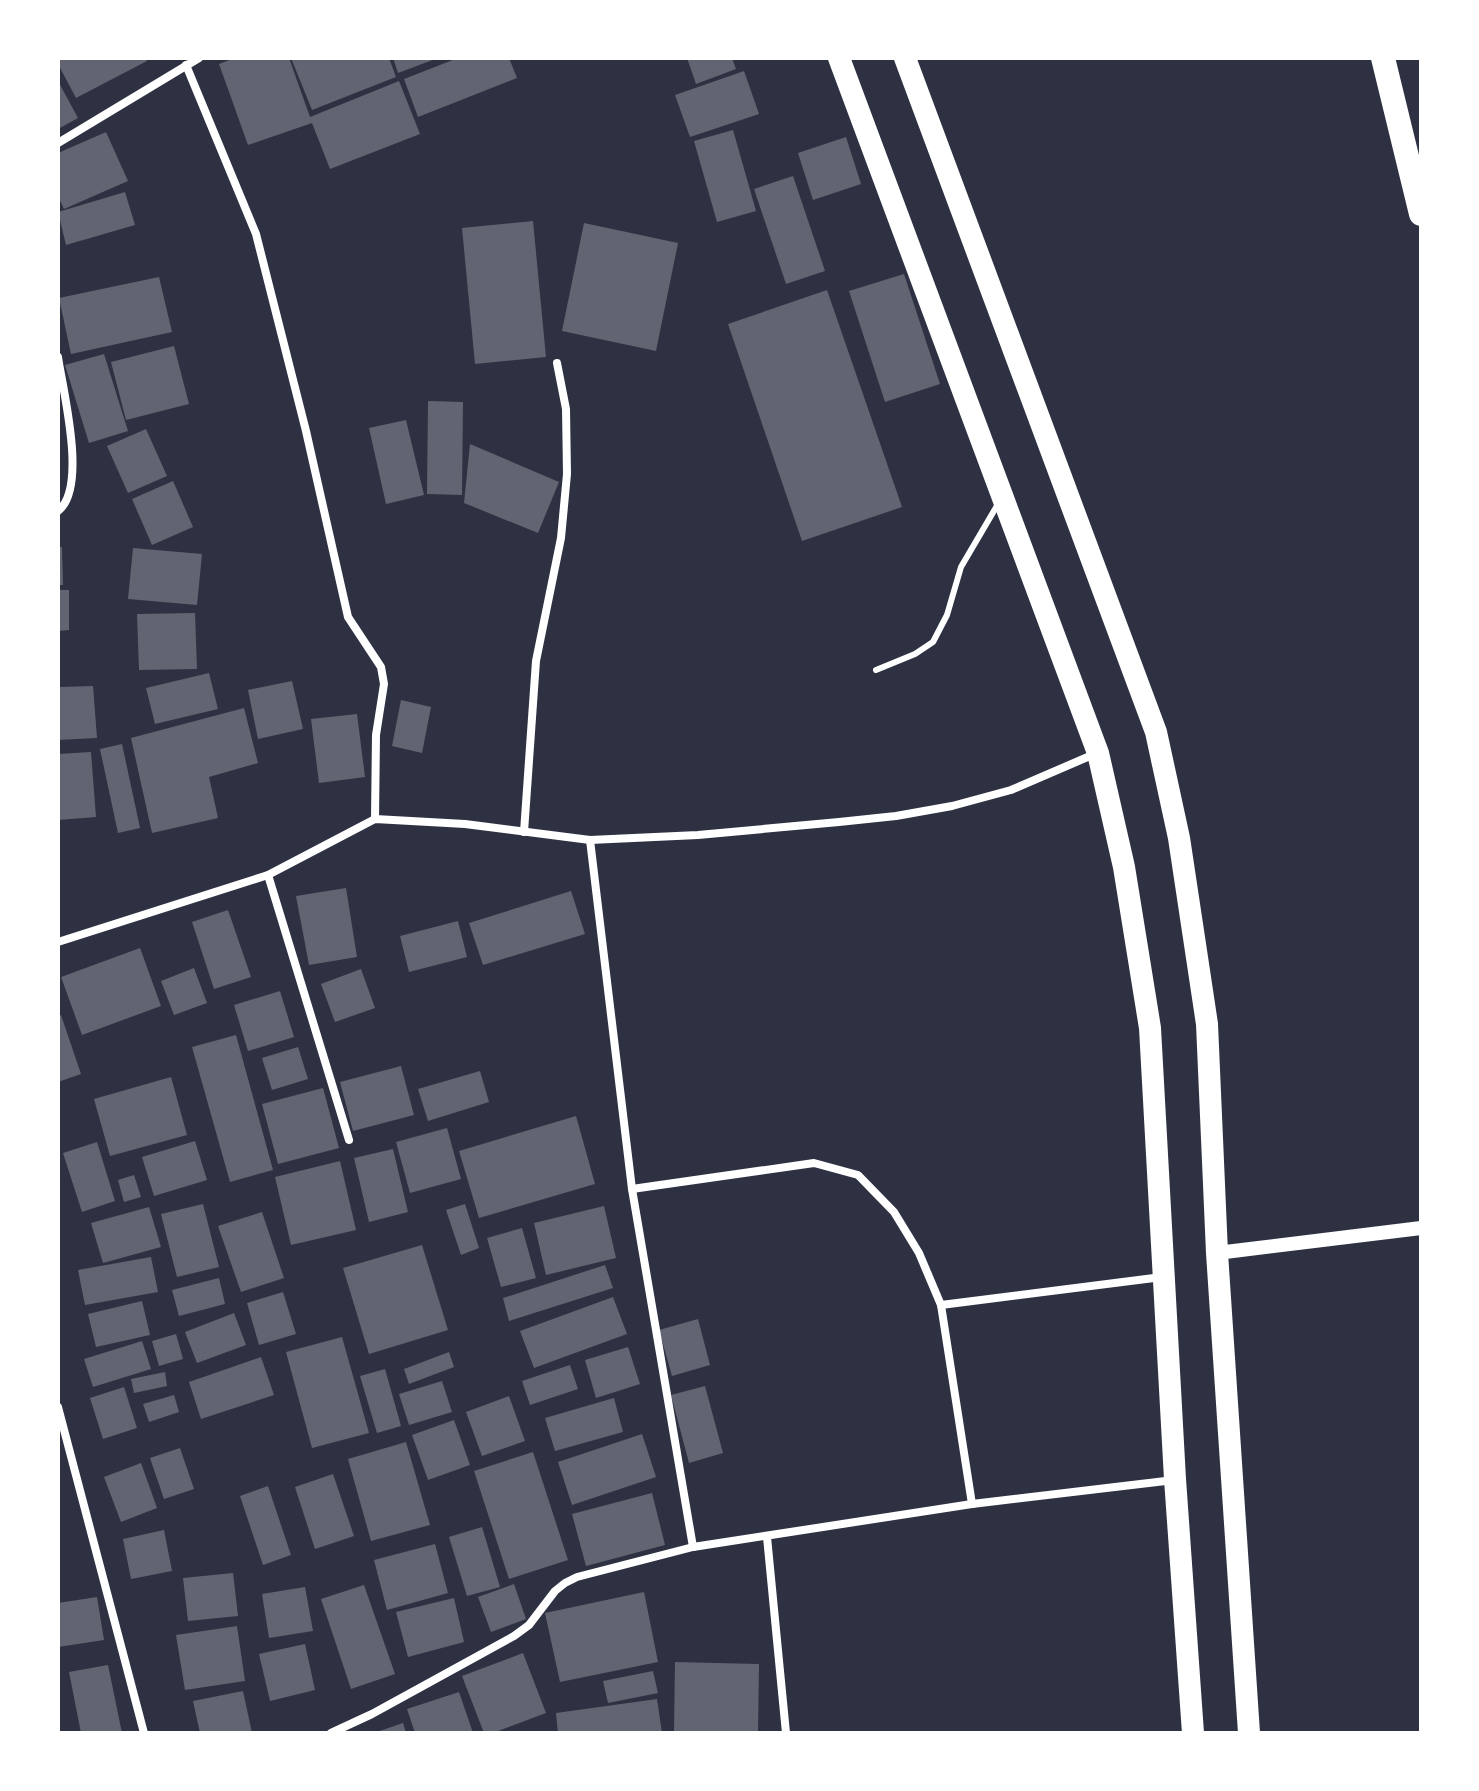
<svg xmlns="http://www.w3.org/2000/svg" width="1479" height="1791" font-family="'Exo 2',sans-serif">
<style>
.building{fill:#626471}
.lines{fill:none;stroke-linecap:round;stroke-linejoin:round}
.service{stroke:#fff;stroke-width:6}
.minor{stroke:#fff;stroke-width:8}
.tertiary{stroke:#fff;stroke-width:14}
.trunk{stroke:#fff;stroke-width:22}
.motorway{stroke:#fff;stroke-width:24}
</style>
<rect width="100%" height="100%" fill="#2d3142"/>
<g class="building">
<polygon points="58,58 146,58 147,61 76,98 58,64"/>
<polygon points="235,58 289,58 310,117 399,81 420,134 330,169 312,123 248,145 219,64"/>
<polygon points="291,58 389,58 396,77 312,110"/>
<polygon points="393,58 438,58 398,73"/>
<polygon points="458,58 509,58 517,78 418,117 404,79"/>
<polygon points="687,58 732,58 736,69 696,84"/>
<polygon points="744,71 759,114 690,137 675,95"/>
<polygon points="58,81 78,118 58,129"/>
<polygon points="733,130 756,211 717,222 694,141"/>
<polygon points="106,132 128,181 64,209 58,196 58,153"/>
<polygon points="846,137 861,184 813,200 798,153"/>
<polygon points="793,176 825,271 786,284 754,189"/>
<polygon points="125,192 135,225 66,245 58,212"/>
<polygon points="533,221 546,357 475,364 462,228"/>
<polygon points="584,223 678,243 656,351 562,331"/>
<polygon points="904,274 940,384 885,402 849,291"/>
<polygon points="159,277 172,332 71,354 59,298"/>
<polygon points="827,290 902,507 802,541 728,324"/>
<polygon points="174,346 189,404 126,420 111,362"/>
<polygon points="104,354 128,431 89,443 65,365"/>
<polygon points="428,401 463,402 462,495 427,494"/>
<polygon points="406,420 424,495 386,504 369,428"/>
<polygon points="146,429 167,476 128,493 107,446"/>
<polygon points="470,444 559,482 538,533 464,503"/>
<polygon points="173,481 193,527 152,545 132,499"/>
<polygon points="58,547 62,547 63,585 58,585"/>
<polygon points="133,548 202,554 197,605 128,599"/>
<polygon points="58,590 69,590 69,630 58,631"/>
<polygon points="195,613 197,669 139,670 137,614"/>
<polygon points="209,673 218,709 155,724 146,688"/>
<polygon points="292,681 303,729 258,739 248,690"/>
<polygon points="93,686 97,738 58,740 58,687"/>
<polygon points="401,700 431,707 422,753 392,746"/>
<polygon points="244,708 258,763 209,777 218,818 152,833 131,738"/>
<polygon points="357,714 365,777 319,783 311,719"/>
<polygon points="122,744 140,828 118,833 100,749"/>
<polygon points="91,752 96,817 58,820 58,754"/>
<polygon points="346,888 357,957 309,965 296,896"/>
<polygon points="571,891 585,934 483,965 469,923"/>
<polygon points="228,910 251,977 214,989 192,922"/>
<polygon points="458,921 467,957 409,972 400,936"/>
<polygon points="140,948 161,1006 82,1035 61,977"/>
<polygon points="194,968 207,1003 174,1015 161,981"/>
<polygon points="361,969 375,1008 335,1022 321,984"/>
<polygon points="280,991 294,1037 248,1051 234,1005"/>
<polygon points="61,1015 81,1074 58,1082 58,1016"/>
<polygon points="236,1035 273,1170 230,1182 192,1047"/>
<polygon points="298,1047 308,1079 272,1090 262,1058"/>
<polygon points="401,1066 414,1115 353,1131 340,1082"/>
<polygon points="480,1071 489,1102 428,1121 418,1089"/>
<polygon points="171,1077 187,1135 110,1156 94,1099"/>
<polygon points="323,1088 339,1148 278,1164 262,1104"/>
<polygon points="576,1116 595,1184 479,1218 459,1151"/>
<polygon points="447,1128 461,1179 410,1193 396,1142"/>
<polygon points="195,1141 207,1180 154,1196 142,1157"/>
<polygon points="97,1142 115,1201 82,1212 63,1153"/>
<polygon points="393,1149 408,1212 369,1222 354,1158"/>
<polygon points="340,1161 356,1230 291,1245 275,1177"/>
<polygon points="134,1175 141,1197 124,1202 118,1180"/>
<polygon points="203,1204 219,1267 177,1277 161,1214"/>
<polygon points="465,1204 479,1248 461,1255 446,1210"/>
<polygon points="604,1206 616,1258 546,1275 534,1223"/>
<polygon points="149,1207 161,1247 103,1263 91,1223"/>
<polygon points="262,1212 284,1278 241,1292 218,1226"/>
<polygon points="522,1228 536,1278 501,1287 487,1238"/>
<polygon points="422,1245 448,1330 369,1354 343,1268"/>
<polygon points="151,1257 158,1292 85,1305 78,1270"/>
<polygon points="605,1265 613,1288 509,1321 503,1298"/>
<polygon points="219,1278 225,1304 179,1316 172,1290"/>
<polygon points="283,1292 296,1334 259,1345 247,1303"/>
<polygon points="613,1297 627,1334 534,1368 520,1331"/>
<polygon points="142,1301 150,1335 96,1347 88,1314"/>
<polygon points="234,1313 246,1345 197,1363 185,1332"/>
<polygon points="698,1319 710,1365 672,1376 659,1330"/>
<polygon points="176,1334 183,1359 159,1366 152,1341"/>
<polygon points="342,1337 369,1433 312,1448 286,1352"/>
<polygon points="142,1341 151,1369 93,1387 84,1359"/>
<polygon points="628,1347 640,1384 596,1398 585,1360"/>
<polygon points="449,1352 454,1367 409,1384 404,1369"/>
<polygon points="261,1357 274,1395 201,1419 189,1382"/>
<polygon points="570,1365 578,1389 530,1405 522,1381"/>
<polygon points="385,1369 401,1426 377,1433 360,1376"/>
<polygon points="165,1372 167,1386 134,1393 131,1379"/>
<polygon points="442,1381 452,1412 409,1425 399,1394"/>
<polygon points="705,1386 723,1453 689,1463 671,1395"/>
<polygon points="124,1387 137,1428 103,1439 90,1398"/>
<polygon points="174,1395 179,1412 149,1422 143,1404"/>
<polygon points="509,1396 525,1441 482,1456 466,1412"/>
<polygon points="614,1398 623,1432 555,1451 545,1418"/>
<polygon points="454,1420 470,1465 428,1480 412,1435"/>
<polygon points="642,1434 656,1477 572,1505 558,1462"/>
<polygon points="406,1442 430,1525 371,1541 348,1459"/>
<polygon points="180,1448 194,1489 164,1499 150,1458"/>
<polygon points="533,1452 568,1560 509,1579 474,1471"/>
<polygon points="141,1463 157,1508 121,1522 104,1477"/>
<polygon points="333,1474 354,1536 315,1549 295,1487"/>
<polygon points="268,1486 291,1555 263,1565 240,1496"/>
<polygon points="652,1493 665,1545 586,1566 572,1514"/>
<polygon points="482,1527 500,1587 467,1596 449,1537"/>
<polygon points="164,1530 172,1571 131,1579 123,1539"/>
<polygon points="435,1544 448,1593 387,1610 374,1560"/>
<polygon points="233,1573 238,1616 188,1621 183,1578"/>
<polygon points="514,1584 526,1619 491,1632 478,1597"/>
<polygon points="364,1585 395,1674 351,1689 321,1599"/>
<polygon points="305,1587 313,1631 269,1638 262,1594"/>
<polygon points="644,1592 658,1662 560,1682 545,1613"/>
<polygon points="97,1597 104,1640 58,1647 58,1603"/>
<polygon points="454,1598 464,1642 408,1657 396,1612"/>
<polygon points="237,1626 245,1681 185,1690 176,1635"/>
<polygon points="305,1644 315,1690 270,1701 259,1654"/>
<polygon points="523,1653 546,1713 493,1733 484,1733 462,1676"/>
<polygon points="675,1662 759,1664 758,1733 674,1733"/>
<polygon points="108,1665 122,1733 81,1733 69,1672"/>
<polygon points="653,1671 658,1693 608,1703 603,1681"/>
<polygon points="243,1691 252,1733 200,1733 193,1701"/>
<polygon points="459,1692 473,1733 415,1733 407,1709"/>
<polygon points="657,1699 662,1733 558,1733 556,1713"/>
<polygon points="403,1723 406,1733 374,1733"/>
</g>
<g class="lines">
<polyline class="service" points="876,670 915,654 933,642 947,615 961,567 998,504"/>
<g class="minor">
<polyline points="186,65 256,234 306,431 348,617 381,667 384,684 376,735 375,819"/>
<polyline points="58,143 199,58"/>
<path d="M58 357C63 391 88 488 58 511"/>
<polyline points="524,832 536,661 561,538 567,474 566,409 557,363"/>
<polyline points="590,840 632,1189 693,1547"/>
<polyline points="268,875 349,1140"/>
<polyline points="58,942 268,875 375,819 465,824 590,840 698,835 839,822 896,816 952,806 1011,790 1097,753"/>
<polyline points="632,1189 814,1163 858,1175 894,1212 919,1253 941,1305 972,1504"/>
<polyline points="941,1305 1162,1277"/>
<polyline points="58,1407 144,1733"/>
<polyline points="767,1537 786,1733"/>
<polyline points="331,1733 372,1714 514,1636 529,1625 555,1591 565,1583 577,1577 693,1547 972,1504 1174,1480"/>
</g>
<polyline class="tertiary" points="1217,1253 1421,1228"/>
<g class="trunk">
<polyline points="839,58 1098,753 1124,867 1150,1028 1175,1479 1193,1733"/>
<polyline points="905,58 1156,732 1179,838 1207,1024 1217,1253 1249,1733"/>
</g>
<polyline class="motorway" points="1383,58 1421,214"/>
</g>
<rect width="1479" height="1791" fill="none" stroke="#ffffff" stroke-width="120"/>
</svg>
